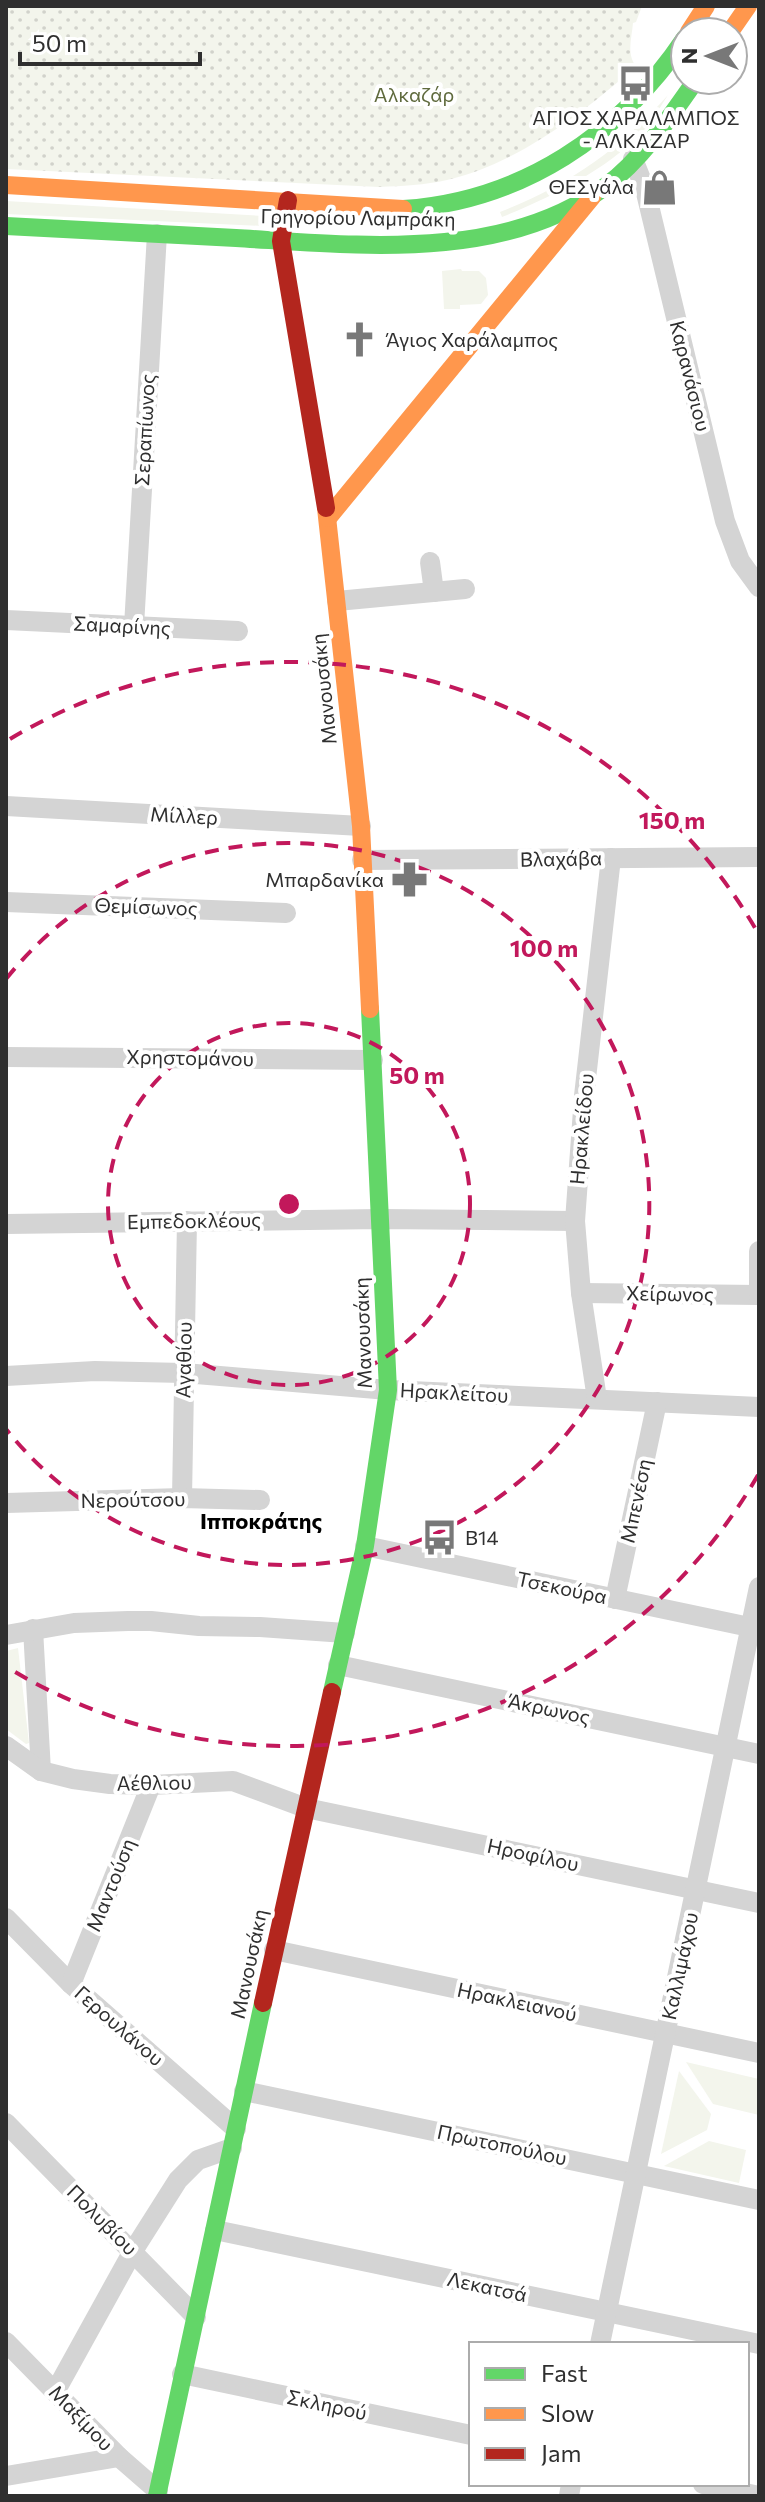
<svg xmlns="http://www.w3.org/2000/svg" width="765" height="2502" font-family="Commissioner,sans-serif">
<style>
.green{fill:#f3f5ec}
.park{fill:url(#park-dots)}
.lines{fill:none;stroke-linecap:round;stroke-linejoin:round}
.street{stroke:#d4d4d4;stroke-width:20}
.fast{stroke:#63d668;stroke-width:18}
.slow{stroke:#ff974d;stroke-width:18}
.jam{stroke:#b3261e;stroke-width:18}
.ring{fill:none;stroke:#c2185b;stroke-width:4;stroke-dasharray:14 10}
.labels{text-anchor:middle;stroke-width:8;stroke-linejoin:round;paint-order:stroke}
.park-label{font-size:20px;fill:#5f6a3d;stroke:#fff}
.poi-label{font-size:20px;fill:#2f2f2f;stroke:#fff;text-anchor:end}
.street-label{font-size:20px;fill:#2f2f2f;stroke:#fff}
.neighbourhood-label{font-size:22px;font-weight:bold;fill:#000;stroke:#fff}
.centre{fill:#c2185b;stroke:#fff;stroke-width:4}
.ring-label{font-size:24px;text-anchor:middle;font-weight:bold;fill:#c2185b;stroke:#fff;stroke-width:8;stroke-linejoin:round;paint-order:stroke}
</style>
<defs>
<pattern id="park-dots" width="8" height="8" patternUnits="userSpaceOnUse" patternTransform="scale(2)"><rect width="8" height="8" fill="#f3f5ec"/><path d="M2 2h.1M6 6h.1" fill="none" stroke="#d1d2cb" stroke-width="1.8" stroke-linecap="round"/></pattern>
</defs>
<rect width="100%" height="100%" fill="#fff"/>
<g class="green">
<path d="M668 95C662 104 657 113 651 122 617 165 552 197 502 217L500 212C569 185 619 150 668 95Z"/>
<polygon points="6,201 264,216 263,226 6,214"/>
<polygon points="461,269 462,271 479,271 486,278 488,295 481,304 460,305 460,309 444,309 442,271"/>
<polygon points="18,1648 29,1743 26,1744 6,1729 6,1651"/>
<polygon points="686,2062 759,2079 759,2115 713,2104"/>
<polygon points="679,2071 711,2114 707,2130 661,2154"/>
<polygon points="709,2141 746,2150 739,2183 664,2166"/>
</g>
<path class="park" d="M6 6H642L636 22 633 23C632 37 626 54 636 66 585 112 515 165 447 180 425 185 402 186 379 187L6 169Z"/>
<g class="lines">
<g class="street">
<polyline points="633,159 645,189 725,521 740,561 759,587"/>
<polyline points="430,562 434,592"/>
<polyline points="337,601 465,589"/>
<polyline points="6,620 238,631"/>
<polyline points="134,626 157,234"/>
<polyline points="6,806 361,826"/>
<polyline points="362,860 759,857"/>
<polyline points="6,902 286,913"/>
<polyline points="6,1057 373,1060"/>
<polyline points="6,1224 381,1219 575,1221"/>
<polyline points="581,1293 759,1295"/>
<polyline points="759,1295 759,1251"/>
<polyline points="6,1376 95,1371 184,1373 388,1390 759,1407"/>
<polyline points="597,1399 581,1293 575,1221 584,1096 611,858"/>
<polyline points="182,1498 187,1221"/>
<polyline points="6,1503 182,1498 260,1500"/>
<polyline points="365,1546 759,1629"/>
<polyline points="615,1599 657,1402"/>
<polyline points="33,1629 41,1771"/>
<polyline points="6,1635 74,1623 128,1621 151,1621 199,1626 260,1627 345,1633"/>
<polyline points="338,1665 759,1754"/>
<polyline points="6,1746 41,1771 73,1779 110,1784 151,1785 233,1781 306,1808 759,1903"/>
<polyline points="6,1918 71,1984 236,2129"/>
<polyline points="274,1950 759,2053"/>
<polyline points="71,1984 151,1785"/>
<polyline points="244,2091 759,2200"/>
<polyline points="6,2123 196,2317"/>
<polyline points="215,2230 759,2344"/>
<polyline points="6,2342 119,2457 158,2491"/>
<polyline points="600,2344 759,1587"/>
<polyline points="182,2374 471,2435"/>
<polyline points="55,2392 133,2251 178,2180 198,2160 232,2148"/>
<polyline points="6,2476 119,2457"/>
<polyline points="703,2484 759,2496"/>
<polyline points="569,2496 571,2484"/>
</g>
<g class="fast">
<path d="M403 209C522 201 620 135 685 38"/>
<path d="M6 226C83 230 159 234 236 238 356 245 503 263 606 186 643 158 670 117 696 80"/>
<polyline points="332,1692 365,1546 388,1390 370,1009"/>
<polyline points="157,2496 263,2003"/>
</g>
<g class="slow">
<polyline points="689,32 706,6"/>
<polyline points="730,32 748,6"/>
<polyline points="6,185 403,209"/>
<polyline points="326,508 361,826 370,1009"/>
<polyline points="328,518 592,197"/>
</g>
<g class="jam">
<polyline points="288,200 281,241 326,508"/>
<polyline points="263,2003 332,1692"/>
</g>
</g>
<g class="ring">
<circle cx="289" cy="1204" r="181"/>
<path d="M6 979A361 361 0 1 1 6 1429"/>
<path d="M758 1475A542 542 0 0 1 10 1669M10 739A542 542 0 0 1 758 933"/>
</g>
<defs>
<symbol id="bus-bare" viewBox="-9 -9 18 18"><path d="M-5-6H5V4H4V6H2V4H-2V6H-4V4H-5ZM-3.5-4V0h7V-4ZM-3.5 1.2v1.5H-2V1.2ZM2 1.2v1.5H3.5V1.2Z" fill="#787878" stroke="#fff" stroke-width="2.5" paint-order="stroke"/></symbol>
<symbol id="shop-bare" viewBox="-9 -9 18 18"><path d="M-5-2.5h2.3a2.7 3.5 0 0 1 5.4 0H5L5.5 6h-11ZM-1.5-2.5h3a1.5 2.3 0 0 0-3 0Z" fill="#787878" stroke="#fff" stroke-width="2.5" paint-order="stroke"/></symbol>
<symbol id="church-bare" viewBox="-9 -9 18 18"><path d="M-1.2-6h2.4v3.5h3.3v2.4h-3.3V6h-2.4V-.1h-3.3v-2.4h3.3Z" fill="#787878" stroke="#fff" stroke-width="2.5" paint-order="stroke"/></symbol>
<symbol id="pharmacy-bare" viewBox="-9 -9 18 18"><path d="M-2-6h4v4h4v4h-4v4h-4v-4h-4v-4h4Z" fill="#787878" stroke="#fff" stroke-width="2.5" paint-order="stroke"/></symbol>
</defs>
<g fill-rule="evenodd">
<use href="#bus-bare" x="610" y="58" width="51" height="51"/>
<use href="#shop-bare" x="634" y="162" width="51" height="51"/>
<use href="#church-bare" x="334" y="314" width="51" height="51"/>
<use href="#pharmacy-bare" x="384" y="854" width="51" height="51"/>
<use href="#bus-bare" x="414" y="1512" width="51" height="51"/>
</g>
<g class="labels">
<g class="park-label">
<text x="414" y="102">Αλκαζάρ</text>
</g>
<g class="poi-label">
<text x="636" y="125" text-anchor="middle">ΑΓΙΟΣ ΧΑΡΑΛΑΜΠΟΣ<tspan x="636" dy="23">- ΑΛΚΑΖΑΡ</tspan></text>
<text x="634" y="194">ΘΕΣγάλα</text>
<text x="386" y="347" text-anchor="start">Άγιος Χαράλαμπος</text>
<text x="384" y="887">Μπαρδανίκα</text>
<text x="465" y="1545" text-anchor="start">Β14</text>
</g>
<g class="street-label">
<text transform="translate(358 218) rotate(1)" y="7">Γρηγορίου Λαμπράκη</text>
<text transform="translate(690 376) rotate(76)" y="7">Καρανάσιου</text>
<text transform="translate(145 430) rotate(-87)" y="7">Σεραπίωνος</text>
<text transform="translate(122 626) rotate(3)" y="7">Σαμαρίνης</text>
<text transform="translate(324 689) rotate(-96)" y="7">Μανουσάκη</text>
<text transform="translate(184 816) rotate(3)" y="7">Μίλλερ</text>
<text transform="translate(561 859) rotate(-1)" y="7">Βλαχάβα</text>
<text transform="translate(146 907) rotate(2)" y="7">Θεμίσωνος</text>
<text transform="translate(190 1058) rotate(1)" y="7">Χρηστομάνου</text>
<text transform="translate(582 1129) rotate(-85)" y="7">Ηρακλείδου</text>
<text transform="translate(194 1221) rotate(-1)" y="7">Εμπεδοκλέους</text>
<text transform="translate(670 1294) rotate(1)" y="7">Χείρωνος</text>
<text transform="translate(363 1333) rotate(-92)" y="7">Μανουσάκη</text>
<text transform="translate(184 1360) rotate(-89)" y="7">Αγαθίου</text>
<text transform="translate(454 1393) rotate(3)" y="7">Ηρακλείτου</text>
<text transform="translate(133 1500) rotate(-1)" y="7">Νερούτσου</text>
<text transform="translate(636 1501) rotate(-78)" y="7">Μπενέση</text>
<text transform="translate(562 1588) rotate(12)" y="7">Τσεκούρα</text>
<text transform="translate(549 1709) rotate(12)" y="7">Άκρωνος</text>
<text transform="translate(154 1783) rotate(-1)" y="7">Αέθλιου</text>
<text transform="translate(533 1855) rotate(12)" y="7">Ηροφίλου</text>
<text transform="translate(111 1885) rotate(-68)" y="7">Μαντούση</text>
<text transform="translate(249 1964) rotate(-78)" y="7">Μανουσάκη</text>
<text transform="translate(680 1966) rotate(-78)" y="7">Καλλιμάχου</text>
<text transform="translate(517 2002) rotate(12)" y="7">Ηρακλειανού</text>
<text transform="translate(119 2026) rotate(41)" y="7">Γερουλάνου</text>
<text transform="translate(502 2145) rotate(12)" y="7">Πρωτοπούλου</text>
<text transform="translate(102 2220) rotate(45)" y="7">Πολυβίου</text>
<text transform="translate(487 2287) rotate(12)" y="7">Λεκατσά</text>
<text transform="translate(327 2405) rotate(12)" y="7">Σκληρού</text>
<text transform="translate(81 2418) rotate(46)" y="7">Μαξίμου</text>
</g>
<g class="neighbourhood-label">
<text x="261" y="1529">Ιπποκράτης</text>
</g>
</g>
<circle cx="289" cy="1204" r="12" class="centre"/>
<g class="ring-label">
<text x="672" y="829">150 m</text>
<text x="544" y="957">100 m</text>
<text x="417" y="1084">50 m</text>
</g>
<rect width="765" height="2502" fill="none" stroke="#2f2f2f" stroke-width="16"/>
<rect x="469" y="2342" width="280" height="144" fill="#ffffff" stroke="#acacac" stroke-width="2"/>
<rect x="485" y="2368" width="40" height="12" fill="#63d668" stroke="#acacac" stroke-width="2"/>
<text x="541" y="2382" font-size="24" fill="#2f2f2f">Fast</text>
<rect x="485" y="2408" width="40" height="12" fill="#ff974d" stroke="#acacac" stroke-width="2"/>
<text x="541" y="2422" font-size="24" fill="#2f2f2f">Slow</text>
<rect x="485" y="2448" width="40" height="12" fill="#b3261e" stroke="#acacac" stroke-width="2"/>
<text x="541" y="2462" font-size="24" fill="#2f2f2f">Jam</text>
<g transform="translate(709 56) rotate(270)"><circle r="38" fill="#ffffff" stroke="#acacac" stroke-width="2"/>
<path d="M0-6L14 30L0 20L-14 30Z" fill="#787878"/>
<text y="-12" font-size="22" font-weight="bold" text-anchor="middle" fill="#2f2f2f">N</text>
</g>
<path d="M20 52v12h180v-12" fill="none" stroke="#2f2f2f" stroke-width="4"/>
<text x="32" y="52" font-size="24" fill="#2f2f2f" stroke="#ffffff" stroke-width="6" paint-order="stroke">50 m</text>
</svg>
